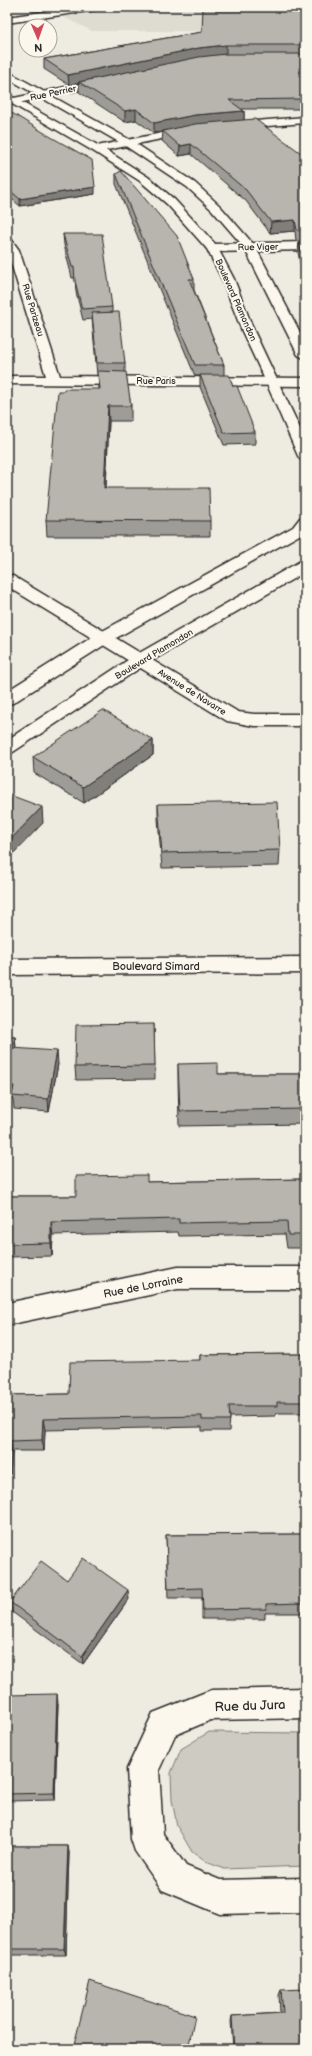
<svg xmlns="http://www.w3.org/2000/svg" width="312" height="2056" font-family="'Balsamiq Sans',sans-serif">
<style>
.built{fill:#dedbd1}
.green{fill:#cecbc2;stroke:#7c7b76}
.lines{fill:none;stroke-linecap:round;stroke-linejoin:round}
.street-casing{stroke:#2b2b2b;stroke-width:3}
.secondary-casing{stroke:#2b2b2b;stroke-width:3}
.street{fill:#fbf7ec;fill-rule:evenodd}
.secondary{fill:#fbf7ec;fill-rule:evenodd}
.wall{fill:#9e9c96;stroke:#2b2b2b}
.shaded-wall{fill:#817f7a;stroke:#2b2b2b}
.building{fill:#b8b5ae;stroke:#2b2b2b}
.labels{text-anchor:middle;stroke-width:4;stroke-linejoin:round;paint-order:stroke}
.far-street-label{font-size:9px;fill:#2b2b2b;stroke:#fbf7ec}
.street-label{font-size:11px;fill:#2b2b2b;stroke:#fbf7ec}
.near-street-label{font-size:13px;fill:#2b2b2b;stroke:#fbf7ec}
</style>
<rect width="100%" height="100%" fill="#eeebe0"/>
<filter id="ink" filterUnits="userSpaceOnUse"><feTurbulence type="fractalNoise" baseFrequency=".025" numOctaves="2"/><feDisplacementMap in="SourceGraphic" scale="8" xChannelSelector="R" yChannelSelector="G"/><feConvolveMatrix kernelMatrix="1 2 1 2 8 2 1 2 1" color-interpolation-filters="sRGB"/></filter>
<g filter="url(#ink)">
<polygon class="built" points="116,7 305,7 305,31 92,31 59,15"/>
<polygon class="green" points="209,1732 305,1733 305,1866 224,1869 206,1862 192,1852 177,1826 172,1800 171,1773 181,1749"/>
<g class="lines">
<defs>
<g id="street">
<polygon points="108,78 113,81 111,83 14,104 9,101 14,98"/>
<polygon points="305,117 305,123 230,129 225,126 230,123"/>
<polygon points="192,127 196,128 197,130 196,132 97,152 92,149 97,146"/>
<polygon points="7,238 11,239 19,250 60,376 305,378 305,386 7,384 7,376 46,376 7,250"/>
<polygon points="305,242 305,250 212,252 206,248 212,244"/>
<polygon points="7,574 13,576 238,712 254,714 305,714 305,726 254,726 227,721 7,586"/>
<polygon points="178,1267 305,1267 305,1289 178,1289 7,1325 7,1303"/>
<polygon points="305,1688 305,1718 211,1720 175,1735 159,1770 163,1834 186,1866 220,1880 305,1878 305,1912 220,1914 162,1890 135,1851 131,1839 127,1769 153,1713 211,1690"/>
</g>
<g id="secondary">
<polygon points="77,7 99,7 95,10 7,23 7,17"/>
<polygon points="7,71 132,141 195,183 220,206 255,246 305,342 305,359 298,355 244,247 212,210 187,187 124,145 7,78"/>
<polygon points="7,94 101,147 148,177 175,200 216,245 234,279 254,331 305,439 305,460 300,459 298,456 266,382 242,331 222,279 207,249 167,204 140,181 93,151 7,101"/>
<polygon points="305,516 303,533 109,642 13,703 7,704 7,691 97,634 293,527 300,518"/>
<polygon points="305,560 305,572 146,664 13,752 7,754 7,740 134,656 299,562"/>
<polygon points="305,957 305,973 7,975 7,959"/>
</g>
</defs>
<use href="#street" class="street-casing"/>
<use href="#secondary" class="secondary-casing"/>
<use href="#street" class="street"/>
<use href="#secondary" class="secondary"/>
</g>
<g class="wall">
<polygon points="305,7 305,109 242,109 244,111 244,120 305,156 305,279 303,279 298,252 299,241 296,241 295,231 270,233 246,201 191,154 179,156 162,141 163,132 154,133 136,120 125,122 79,92 79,83 69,85 44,69 44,59 202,32"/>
<polygon points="7,110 95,194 20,206 7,195"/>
<polygon points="116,174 194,279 194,290 224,365 224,375 233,386 255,432 255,444 224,445 200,387 200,376 195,376 116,184"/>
<polygon points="63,234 112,307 112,312 125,363 125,372 131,406 131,421 109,421 106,488 210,521 210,536 47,536 46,520 99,389 98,375 97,375 92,319 83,320 76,292 75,278 72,278 64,245"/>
<polygon points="153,740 153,755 84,803 34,773 33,757"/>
<polygon points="158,804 280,850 279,866 162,868 158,819"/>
<polygon points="154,1024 155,1079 76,1080 75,1067"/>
<polygon points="7,1037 15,1037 16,1048 58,1064 49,1112 14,1109 13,1098 7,1098"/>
<polygon points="178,1064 218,1074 305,1074 305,1124 179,1126 178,1079"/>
<polygon points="305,1179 305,1248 287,1248 285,1234 179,1236 178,1232 53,1235 52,1256 7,1257 7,1196 76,1196 147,1182"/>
<polygon points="305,1354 305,1413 276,1413 275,1416 230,1417 229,1431 202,1431 202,1427 45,1430 44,1451 12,1451 10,1475 7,1475 7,1395 69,1394 200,1360 200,1355"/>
<polygon points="305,1534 305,1613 265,1613 265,1619 202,1619 202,1598 168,1598 166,1535"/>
<polygon points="67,1580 129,1599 83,1664 12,1612 10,1602"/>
<polygon points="7,1695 58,1703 55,1800 7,1801"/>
<polygon points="7,1846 68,1846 69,1853 66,1955 7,1955"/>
<polygon points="281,1990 305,2049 233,2049 231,2021 232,2016 280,2013 279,1995"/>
</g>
<g class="shaded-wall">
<polygon points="226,45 226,54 79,82 79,83 69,85 68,75 199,48"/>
<polygon points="136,109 136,120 125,122 125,111"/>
<polygon points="244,111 244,121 163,131 163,132 154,133 154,123 195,115"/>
<polygon points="191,144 191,154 179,156 180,146"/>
<polygon points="95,187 95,194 20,206 20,199"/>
<polygon points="295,220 295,231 270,233 271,222"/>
<polygon points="108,406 109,421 105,503 104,488"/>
<polygon points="153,740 153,755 84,803 83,787"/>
<polygon points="42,807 43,823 7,860 7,843"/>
<polygon points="15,1037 16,1050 12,1048"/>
<polygon points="57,1051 58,1064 49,1112 48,1099"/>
<polygon points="51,1222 53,1235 52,1256 51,1243"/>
<polygon points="43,1419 45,1430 44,1451 42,1440"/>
<polygon points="10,1441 12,1451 10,1475 8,1464"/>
<polygon points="128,1590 129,1599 83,1664 82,1656"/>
<polygon points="57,1694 58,1703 55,1800 54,1793"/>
<polygon points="68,1846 69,1853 66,1955 64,1949"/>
</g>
<g class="building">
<polygon points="203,7 305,7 305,45 226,45 199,48 68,75 44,59 202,32"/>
<polygon points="226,54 305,54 305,99 229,100 244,111 195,115 154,123 136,109 125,111 79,82 199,57"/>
<polygon points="7,110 51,137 92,160 95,187 20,199 7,188"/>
<polygon points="255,119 305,156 305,231 297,230 295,220 271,222 246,190 191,144 180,146 163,131 195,124"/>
<polygon points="121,171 177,236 194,279 189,279 224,365 195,365 116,174"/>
<polygon points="63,234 102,234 112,307 82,309 75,281 74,267 72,267"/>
<polygon points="305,240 305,268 304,268 299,241"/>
<polygon points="119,312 125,363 97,363 92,313"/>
<polygon points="98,371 126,372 131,406 108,406 104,488 209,488 210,521 46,520 58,391 64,391 64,389 100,389"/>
<polygon points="200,375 229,375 233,386 237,386 255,432 224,433"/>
<polygon points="103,710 153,740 83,787 33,757"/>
<polygon points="7,794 42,807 7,843"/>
<polygon points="277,802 280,850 162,853 158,804"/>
<polygon points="154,1024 155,1066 75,1067 76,1025"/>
<polygon points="7,1037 15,1037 12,1048 57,1051 48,1099 12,1096 14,1086 7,1086"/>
<polygon points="218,1063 218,1074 305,1074 305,1109 180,1111 178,1064"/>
<polygon points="147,1175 147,1182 305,1179 305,1235 288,1235 287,1221 179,1223 179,1219 51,1222 51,1243 7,1244 7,1196 76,1196 76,1176"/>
<polygon points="305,1354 305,1402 277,1402 277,1406 229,1406 230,1420 202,1420 202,1416 43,1419 42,1440 10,1441 8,1464 7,1464 7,1395 69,1394 70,1362 200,1360 200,1355"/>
<polygon points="305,1534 305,1603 266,1604 266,1609 203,1610 202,1588 168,1589 166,1535"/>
<polygon points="83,1558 128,1590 82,1656 10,1602 41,1561 67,1580"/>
<polygon points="57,1694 54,1793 7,1794 7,1695"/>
<polygon points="7,1846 68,1846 64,1949 7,1949"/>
<polygon points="90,1981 195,2016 188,2049 73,2049"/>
<polygon points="305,1989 305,2049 234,2049 232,2016 283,2013 281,1990"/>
</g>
</g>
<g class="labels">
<g class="far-street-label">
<text transform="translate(53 93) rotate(-12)" y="3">Rue Perrier</text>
<text transform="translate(258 247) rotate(-1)" y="3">Rue Viger</text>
<text transform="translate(236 300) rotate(66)" y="3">Boulevard Plamondon</text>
<text transform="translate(33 310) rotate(73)" y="3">Rue Parizeau</text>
<text x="156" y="384">Rue Paris</text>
<text transform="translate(154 654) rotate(-31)" y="3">Boulevard Plamondon</text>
<text transform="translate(192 692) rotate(32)" y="3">Avenue de Navarre</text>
</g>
<g class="street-label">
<text x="156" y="970">Boulevard Simard</text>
<text transform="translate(143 1286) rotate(-11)" y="4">Rue de Lorraine</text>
</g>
<g class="near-street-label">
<text transform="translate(250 1705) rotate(-2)" y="5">Rue du Jura</text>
</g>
</g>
<rect width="312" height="2056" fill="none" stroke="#fbf7ec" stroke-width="24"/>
<rect x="12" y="12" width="288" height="2032" fill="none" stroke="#2b2b2b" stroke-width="1.5" filter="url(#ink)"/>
<g transform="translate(38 38) rotate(178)"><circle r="19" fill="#fbf7ec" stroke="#a8a59f"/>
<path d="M0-3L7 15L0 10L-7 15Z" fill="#d1495b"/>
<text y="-6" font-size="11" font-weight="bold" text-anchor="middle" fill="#2b2b2b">N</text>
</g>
</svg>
